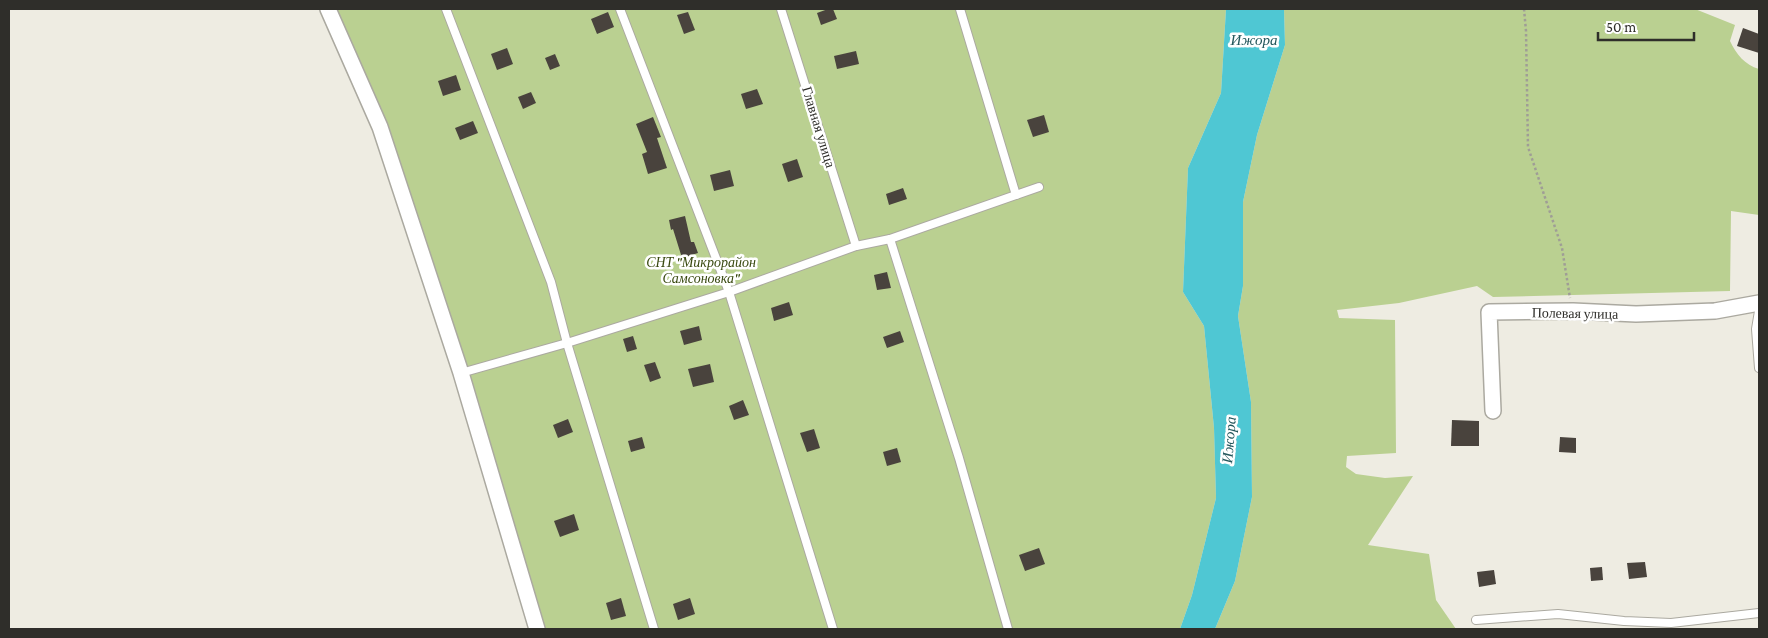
<svg xmlns="http://www.w3.org/2000/svg" width="1768" height="638" font-family="'Crimson Pro',serif">
<style>
.green{fill:#bad091}
.water{fill:#4fc7d3}
.building{fill:#49433d}
.lines{fill:none;stroke-linecap:round;stroke-linejoin:round}
.lane-casing{stroke:#aba9a0;stroke-width:10}
.street-casing{stroke:#aba9a0;stroke-width:18}
.path{stroke:#9f9d96;stroke-width:2.5;stroke-dasharray:2.5 2.5;stroke-linecap:butt}
.lane{stroke:#fff;stroke-width:8}
.street{stroke:#fff;stroke-width:15}
.labels{text-anchor:middle;stroke-width:5;stroke-linejoin:round;paint-order:stroke}
.street-label{font-size:14px;fill:#2f2e2a;stroke:#fff}
.park-label{font-size:14px;font-style:italic;fill:#394910;stroke:#fff}
.water-label{font-size:15px;font-style:italic;fill:#24575c;stroke:#fff}
</style>
<rect width="100%" height="100%" fill="#eeece2"/>
<g class="green">
<polygon points="328,9 1226,9 1221,93 1188,168 1183,292 1204,326 1214,428 1216,498 1192,595 1180,629 537,629 380,127"/>
<path d="M1284 9H1695L1735 25 1730 41C1736 54 1745 65 1759 69V215L1731 211 1730 291 1493 297 1477 286 1399 303 1337 310 1339 318 1395 320 1396 453 1347 456 1346 467 1356 474 1385 478 1413 476 1368 545 1429 554 1436 600 1456 629H1215L1235 581 1252 497 1251 402 1238 316 1243 286V202L1257 135 1285 45Z"/>
</g>
<polygon class="water" points="1226,9 1284,9 1285,45 1257,135 1243,202 1243,286 1238,316 1251,402 1252,497 1235,581 1215,629 1180,629 1192,595 1216,498 1214,428 1204,326 1183,292 1188,168 1221,93"/>
<g class="building">
<polygon points="828,9 833,9 837,19 821,25 817,13"/>
<polygon points="608,12 614,27 597,34 591,19"/>
<polygon points="688,12 695,30 684,34 677,15"/>
<polygon points="1743,28 1759,34 1759,53 1737,46"/>
<polygon points="507,48 513,64 497,70 491,54"/>
<polygon points="856,51 859,64 837,69 834,56"/>
<polygon points="555,54 560,66 550,70 545,58"/>
<polygon points="456,75 461,90 443,96 438,81"/>
<polygon points="757,89 763,104 746,109 741,94"/>
<polygon points="531,92 536,103 523,109 518,97"/>
<polygon points="1044,115 1049,132 1033,137 1027,120"/>
<polygon points="653,117 661,137 657,138 667,168 648,174 642,154 647,152 636,124"/>
<polygon points="473,121 478,133 460,140 455,128"/>
<polygon points="797,159 803,177 788,182 782,164"/>
<polygon points="730,170 734,186 714,191 710,175"/>
<polygon points="903,188 907,199 889,205 886,194"/>
<polygon points="685,216 691,242 694,242 698,253 682,258 673,229 671,230 669,220"/>
<polygon points="887,272 891,288 877,290 874,275"/>
<polygon points="789,302 793,315 774,321 771,308"/>
<polygon points="699,326 702,340 684,345 680,331"/>
<polygon points="900,331 904,342 887,348 883,337"/>
<polygon points="633,336 637,349 627,352 623,339"/>
<polygon points="655,362 661,378 650,382 644,365"/>
<polygon points="710,364 714,382 693,387 688,369"/>
<polygon points="743,400 749,415 734,420 729,406"/>
<polygon points="568,419 573,432 558,438 553,425"/>
<polygon points="1452,420 1479,421 1479,446 1451,446"/>
<polygon points="814,429 820,448 807,452 800,433"/>
<polygon points="642,437 645,448 631,452 628,441"/>
<polygon points="1560,437 1576,438 1576,453 1559,452"/>
<polygon points="897,448 901,462 887,466 883,452"/>
<polygon points="574,514 579,530 560,537 554,521"/>
<polygon points="1039,548 1045,564 1025,571 1019,555"/>
<polygon points="1645,562 1647,577 1629,579 1627,563"/>
<polygon points="1602,567 1603,580 1591,581 1590,568"/>
<polygon points="1494,570 1496,584 1479,587 1477,572"/>
<polygon points="621,598 626,616 611,620 606,603"/>
<polygon points="690,598 695,614 678,620 673,604"/>
</g>
<g class="lines">
<defs>
<g id="lane">
<polyline points="446,9 551,282 567,343 654,629"/>
<polyline points="620,9 729,292 833,629"/>
<polyline points="781,9 856,246"/>
<polyline points="960,9 1016,195"/>
<polyline points="890,239 959,458 1008,629"/>
<polyline points="1759,311 1756,329 1759,368"/>
<polyline points="461,373 567,343 729,292 856,246 890,239 1039,187"/>
<polyline points="1476,620 1558,614 1624,621 1671,623 1759,613"/>
</g>
<g id="street">
<polyline points="328,9 380,127 461,373 537,629"/>
<polyline points="1493,411 1489,312 1573,311 1636,314 1715,311 1759,303"/>
</g>
</defs>
<use href="#lane" class="lane-casing"/>
<use href="#street" class="street-casing"/>
<polyline class="path" points="1524,9 1526,31 1528,147 1562,248 1570,298"/>
<use href="#lane" class="lane"/>
<use href="#street" class="street"/>
</g>
<g class="labels">
<g class="street-label">
<text transform="translate(819 127) rotate(73)" y="5">Главная улица</text>
<text transform="translate(1575 313) rotate(1)" y="5">Полевая улица</text>
</g>
<g class="park-label">
<text x="701" y="267">СНТ "Микрорайон<tspan x="701" dy="16">Самсоновка"</tspan></text>
</g>
<g class="water-label">
<text x="1254" y="45">Ижора</text>
<text transform="translate(1229 440) rotate(-85)" y="5">Ижора</text>
</g>
</g>
<rect width="1768" height="638" fill="none" stroke="#2f2e2a" stroke-width="20"/>
<path d="M1598 32v8h96v-8" fill="none" stroke="#2f2e2a" stroke-width="2.5"/>
<text x="1606" y="32" font-size="15" fill="#2f2e2a" stroke="#ffffff" stroke-width="4" paint-order="stroke">50 m</text>
</svg>
